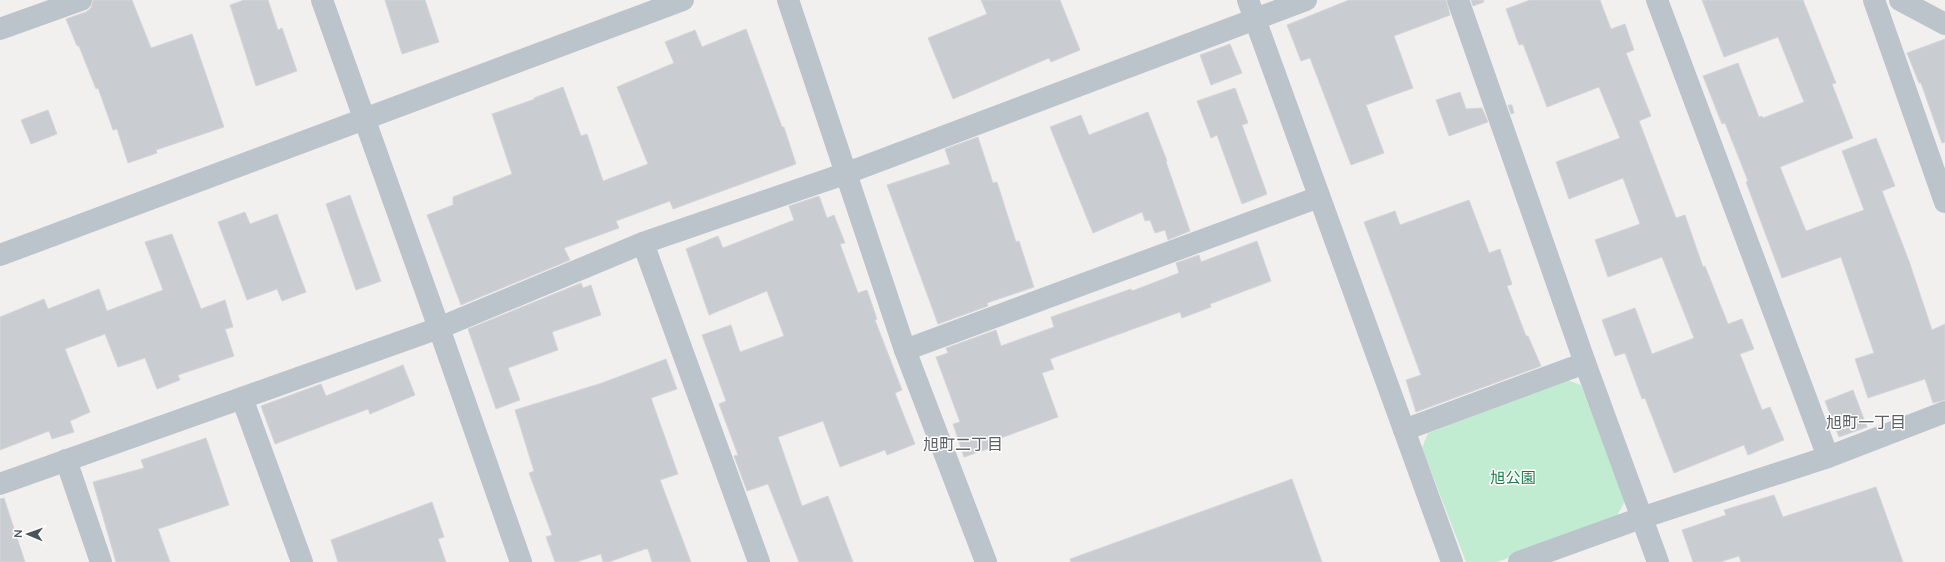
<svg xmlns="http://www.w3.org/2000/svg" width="1945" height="562" font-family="Mulish,'Noto Sans JP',sans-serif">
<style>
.green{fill:#c1ecd1}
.building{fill:#c9ccd1;stroke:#d4d6da}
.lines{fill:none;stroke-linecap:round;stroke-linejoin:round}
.minor{stroke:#bcc4cb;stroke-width:22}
.labels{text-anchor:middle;stroke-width:3;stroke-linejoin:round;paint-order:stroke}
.park-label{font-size:15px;fill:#1e784a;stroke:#fff}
.neighbourhood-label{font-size:16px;fill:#5c6064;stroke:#fff}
</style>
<rect width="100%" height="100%" fill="#f2efef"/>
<polygon class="green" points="1567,380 1581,385 1625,501 1617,516 1497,562 1466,562 1422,448 1428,433"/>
<g class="building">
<polygon points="93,0 132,0 151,48 192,34 224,127 156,150 157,153 128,163 117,129 113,130 98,88 96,89 79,46 77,46 66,19 86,12 91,8"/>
<polygon points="244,0 268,0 278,30 282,28 297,71 256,86 230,5"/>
<polygon points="385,0 425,0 439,42 402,54"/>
<polygon points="981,0 1060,0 1080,50 1051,62 1049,58 953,99 928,38 987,14"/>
<polygon points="1349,0 1446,0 1450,15 1394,36 1413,88 1366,105 1384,153 1351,165 1310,58 1301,61 1287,25"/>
<polygon points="1471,0 1483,0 1484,2 1473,6"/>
<polygon points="1530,0 1600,0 1611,29 1625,24 1634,50 1626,53 1651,116 1639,121 1676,218 1685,215 1703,267 1705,266 1728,324 1742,319 1754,349 1740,354 1762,410 1770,407 1784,440 1748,455 1744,445 1674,473 1645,398 1642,399 1625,353 1615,356 1602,320 1635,308 1652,354 1694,338 1662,257 1608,277 1595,240 1640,224 1623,178 1569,199 1556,162 1620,138 1599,87 1547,107 1523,44 1519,45 1506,9"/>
<polygon points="1702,0 1803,0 1836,83 1832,84 1853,138 1780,167 1806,231 1864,210 1842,151 1876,138 1895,186 1882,191 1909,261 1932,330 1945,324 1945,400 1933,403 1925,379 1868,398 1855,359 1874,353 1841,257 1782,278 1746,182 1748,181 1725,123 1722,124 1703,76 1738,63 1759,117 1762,116 1763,118 1804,102 1778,37 1724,57"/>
<polygon points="746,29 782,127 784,127 796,164 673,209 670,201 616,221 619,228 564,248 570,260 461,305 427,215 453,205 453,197 512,174 492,114 535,99 534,98 563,87 581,136 587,134 603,181 648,164 617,87 674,63 665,42 695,30 702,47"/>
<polygon points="1945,39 1945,142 1942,143 1921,83 1919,83 1907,53"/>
<polygon points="1230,44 1242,73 1211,85 1200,55"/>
<polygon points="1235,88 1248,123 1242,125 1267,194 1242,204 1217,135 1211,138 1197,101"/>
<polygon points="1460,92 1466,109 1482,108 1488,122 1449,136 1436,100"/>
<polygon points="1508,105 1512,105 1514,113 1511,114"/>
<polygon points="48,110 57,134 31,144 21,120"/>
<polygon points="1148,112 1167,161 1166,162 1190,231 1168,240 1165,230 1155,233 1150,220 1145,221 1142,212 1093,233 1050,127 1081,115 1089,135"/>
<polygon points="978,137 993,183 997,182 1016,242 1019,241 1034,287 987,303 988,306 938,324 887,185 950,164 945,149"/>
<polygon points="350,195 381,281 356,290 326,204"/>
<polygon points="819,196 827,218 834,215 845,243 840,244 858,293 867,290 877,319 875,320 902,390 895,393 915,444 887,455 885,450 840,467 823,421 778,437 802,506 828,496 853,562 799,562 768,484 747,491 734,456 738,455 719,404 726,401 702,335 731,325 740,352 784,336 767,291 709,315 686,249 718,236 723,248 794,220 789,206"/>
<polygon points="1469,200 1489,253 1500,249 1512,284 1507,286 1526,336 1528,336 1541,366 1416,412 1406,380 1421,375 1364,222 1395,211 1400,225"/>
<polygon points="245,212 250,224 277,214 306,292 282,301 277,289 247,300 218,222"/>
<polygon points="172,234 201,309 225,300 233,327 225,329 234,356 178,375 180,380 157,389 145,358 118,367 105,334 65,349 90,412 70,421 74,432 52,439 49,431 0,450 0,317 44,299 48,309 99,289 107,311 163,290 145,242"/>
<polygon points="1257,241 1271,281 1210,304 1211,307 1182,318 1180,312 1050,359 1054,369 1042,373 1058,417 1001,438 1002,444 964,457 953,424 960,422 936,357 948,353 946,348 996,330 1001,346 1054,327 1051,317 1131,289 1132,291 1179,273 1176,263 1199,255 1201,262"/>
<polygon points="581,283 583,288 591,285 601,315 552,332 558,350 508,368 520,400 496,409 468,329"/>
<polygon points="666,359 677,389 651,398 678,474 660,480 691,562 652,562 648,549 645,549 609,562 603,562 601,554 576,562 555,562 546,537 552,535 529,473 534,471 515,410 602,383"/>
<polygon points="403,365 415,395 370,414 368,409 275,444 261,406 321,384 326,396"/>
<polygon points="1853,390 1867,427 1839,437 1825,401"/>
<polygon points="206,438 229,505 158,529 170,562 116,562 93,482 144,468 141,460"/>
<polygon points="1292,479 1322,562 1071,562 1070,559"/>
<polygon points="1876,487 1903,562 1741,562 1739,556 1720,562 1693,562 1682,530 1726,515 1724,510 1774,495 1783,517"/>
<polygon points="4,498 25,562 0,562 0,499"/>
<polygon points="432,502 444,537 438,539 446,562 338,562 331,540"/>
</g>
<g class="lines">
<g class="minor">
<polyline points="322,0 439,328 521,562"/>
<polyline points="788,0 905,350 986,562"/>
<polyline points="1248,0 1452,562"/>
<polyline points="1458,0 1585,363 1658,562"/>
<polyline points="1657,0 1828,457"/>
<polyline points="1874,0 1945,202"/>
<polyline points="1900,0 1945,24"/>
<polyline points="0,29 81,0"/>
<polyline points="643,243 759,562"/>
<polyline points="0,255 683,0"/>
<polyline points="905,350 1319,197"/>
<polyline points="242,398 302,562"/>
<polyline points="1404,430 1585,363"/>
<polyline points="66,460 101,562"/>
<polyline points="0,484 439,328 643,243 847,173 1306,0"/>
<polyline points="1519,562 1641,518 1828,457 1945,412"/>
</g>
</g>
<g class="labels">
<g class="park-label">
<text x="1513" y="483">旭公園</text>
</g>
<g class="neighbourhood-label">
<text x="1866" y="428">旭町一丁目</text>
<text x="963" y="450">旭町二丁目</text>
</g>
</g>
<g transform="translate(28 534) rotate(272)" stroke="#ffffff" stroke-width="3" paint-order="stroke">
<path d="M0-3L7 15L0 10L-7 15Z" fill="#49535b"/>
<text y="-6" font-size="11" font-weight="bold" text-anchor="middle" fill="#49535b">N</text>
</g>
</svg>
